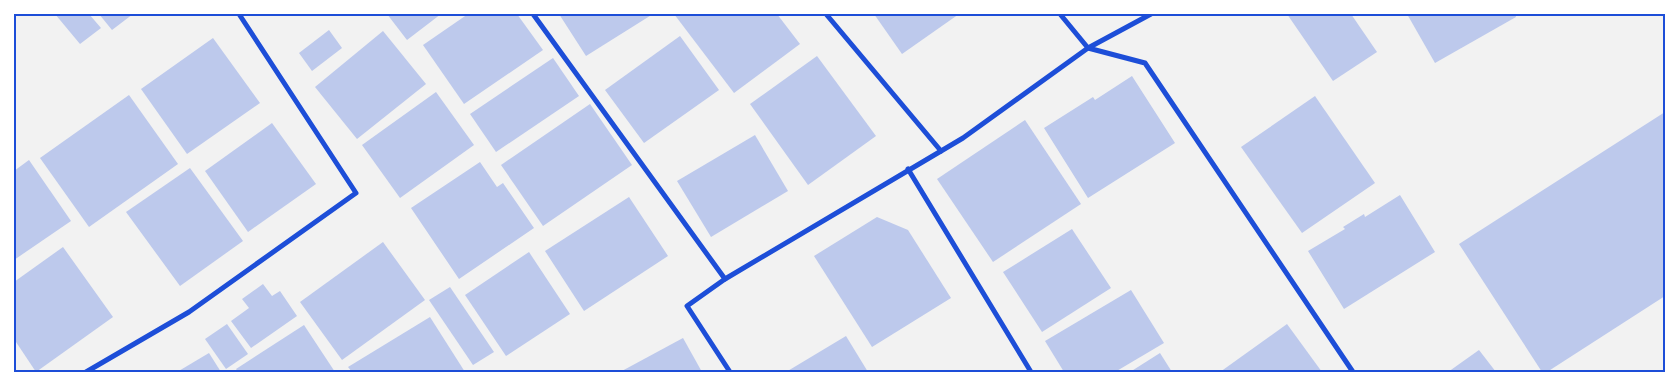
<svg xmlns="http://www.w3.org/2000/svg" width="1679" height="386" font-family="'Titillium Web',sans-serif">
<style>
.building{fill:#bdc9ec}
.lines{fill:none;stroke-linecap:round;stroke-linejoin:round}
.minor{stroke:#1d4ed8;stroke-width:5}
.neatline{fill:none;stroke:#1d4ed8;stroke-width:2}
</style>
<rect width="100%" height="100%" fill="#f2f2f2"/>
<g class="building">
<polygon points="55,14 89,14 101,28 80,44"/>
<polygon points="99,14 133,14 112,30"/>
<polygon points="387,14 441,14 407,40"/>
<polygon points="468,14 517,14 543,50 464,104 423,45"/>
<polygon points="559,14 653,14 586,56"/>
<polygon points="674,14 777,14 800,44 734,93"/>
<polygon points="874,14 959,14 902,54"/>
<polygon points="1287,14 1351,14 1377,52 1333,81"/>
<polygon points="1407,14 1515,14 1516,17 1435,63"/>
<polygon points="329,30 342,48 312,71 299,53"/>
<polygon points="383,31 426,84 357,139 315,87"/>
<polygon points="680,36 719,90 644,143 605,90"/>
<polygon points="213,38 260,103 187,154 141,89"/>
<polygon points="817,56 876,136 808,185 750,104"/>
<polygon points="553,58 579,96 496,152 470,114"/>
<polygon points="1132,76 1175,143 1088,198 1044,128 1093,97 1095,100"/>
<polygon points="436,92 474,145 400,198 362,145"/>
<polygon points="129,95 178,164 89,227 40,158"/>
<polygon points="1315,96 1375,183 1302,233 1241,147"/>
<polygon points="590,104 632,165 543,226 501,165"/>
<polygon points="1665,112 1665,296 1547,372 1542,372 1459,244"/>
<polygon points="1025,120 1081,204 993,262 937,179"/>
<polygon points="272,123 316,184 248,232 205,171"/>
<polygon points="755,135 788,191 711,237 677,181"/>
<polygon points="29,160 71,221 14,260 14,171"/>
<polygon points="480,162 497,187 503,183 534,228 459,279 411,208"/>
<polygon points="190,168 243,241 180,286 126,212"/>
<polygon points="1400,195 1435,252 1344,309 1308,251 1345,229 1343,227 1364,214 1365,217"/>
<polygon points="629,197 668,256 584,311 545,251"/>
<polygon points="877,217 908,230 951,298 872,347 814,256"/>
<polygon points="1072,229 1111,288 1042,332 1003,272"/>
<polygon points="383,242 425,300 342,360 300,302"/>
<polygon points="63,247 113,317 36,372 14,339 14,282"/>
<polygon points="529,252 570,314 506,356 465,295"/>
<polygon points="263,284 272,296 280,291 297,316 251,348 231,321 249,308 242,299"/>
<polygon points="450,287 494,352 473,365 429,300"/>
<polygon points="1131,290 1164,343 1115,372 1064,372 1045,341"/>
<polygon points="430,317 465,372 352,372 348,367"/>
<polygon points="227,324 248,354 226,369 205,339"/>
<polygon points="1287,324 1322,372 1220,372"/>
<polygon points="304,325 335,372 238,372 236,369"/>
<polygon points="846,336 868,372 786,372"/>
<polygon points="683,338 702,372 620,372"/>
<polygon points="1479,350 1496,372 1448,372"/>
<polygon points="209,353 221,372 177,372"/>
<polygon points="1160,353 1172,372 1130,372"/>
</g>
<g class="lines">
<g class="minor">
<polyline points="533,14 725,279"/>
<polyline points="826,14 941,151"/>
<polyline points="1060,14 1088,48 1145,63 1353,372"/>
<polyline points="908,169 1031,372"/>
<polyline points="86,372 189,312 356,193 239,14"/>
<polyline points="730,372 687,306 725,279 963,138 1088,48 1151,14"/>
</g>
</g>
<rect width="1679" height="386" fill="none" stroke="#ffffff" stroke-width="30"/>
<rect x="15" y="15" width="1649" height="356" class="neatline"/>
</svg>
